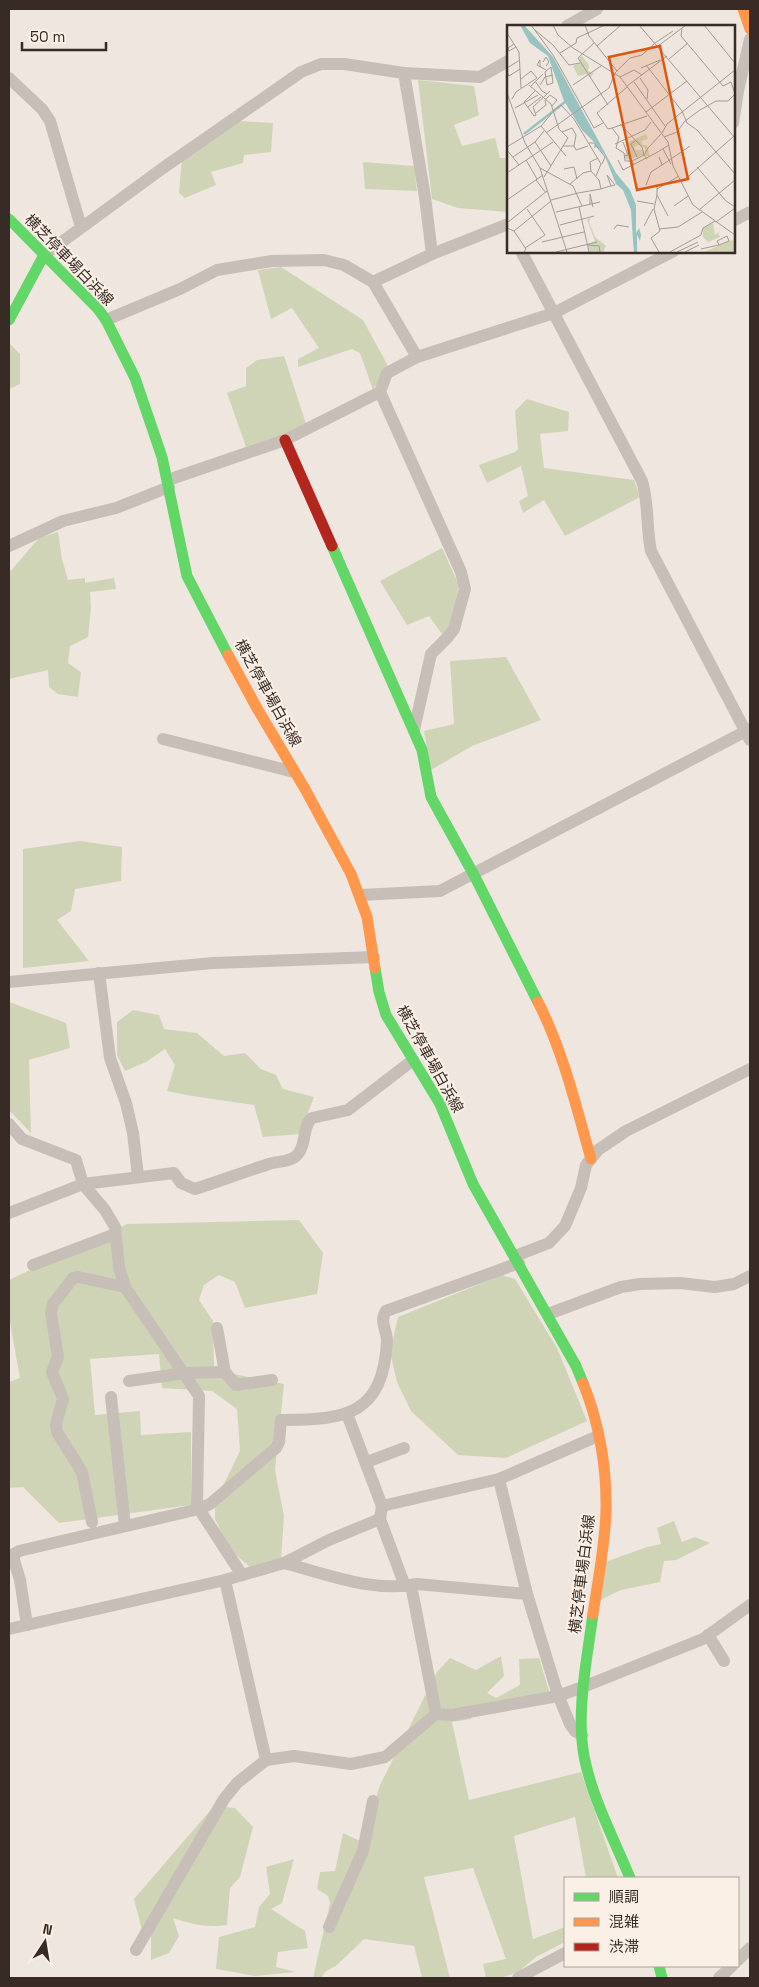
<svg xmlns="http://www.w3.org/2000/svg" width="759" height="1987" font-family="'Space Grotesk','Noto Sans JP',sans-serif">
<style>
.green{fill:#d0d4b7}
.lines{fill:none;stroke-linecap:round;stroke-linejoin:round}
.street{stroke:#c7beb8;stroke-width:12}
.fast{stroke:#63d668;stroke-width:11}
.slow{stroke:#ff974d;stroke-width:11}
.jam{stroke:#b3261e;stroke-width:11}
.labels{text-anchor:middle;stroke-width:4;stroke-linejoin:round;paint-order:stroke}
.street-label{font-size:15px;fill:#382b26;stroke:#fbf0e6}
.inset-river{fill:none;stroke:#99c3c0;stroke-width:2.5}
.inset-road{fill:none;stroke:#a59b95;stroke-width:1}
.view{fill:#df570d;fill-opacity:0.15;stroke:#df570d;stroke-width:2.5}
.inset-edge{fill:none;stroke:#382b26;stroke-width:2.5}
</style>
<rect width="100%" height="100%" fill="#eee6df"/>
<g class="green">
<polygon points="418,80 474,86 479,115 454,125 462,146 495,138 500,158 508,158 508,212 458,208 432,199"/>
<polygon points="240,121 273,123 271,152 244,155 243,163 211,172 216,185 185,198 179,193 182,158"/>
<polygon points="363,162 414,166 417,191 365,189"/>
<polygon points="281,267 363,320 388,366 373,390 360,353 352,349 298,367 298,359 319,348 292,308 271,319 258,270"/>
<polygon points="9,343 20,354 20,384 9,389"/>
<polygon points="284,356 306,424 280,436 246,447 227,393 246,386 246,368 257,360"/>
<polygon points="527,399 569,412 568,431 540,434 544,468 634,480 640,497 565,536 544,500 523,513 519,501 528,496 521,466 487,483 479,465 515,452 518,449 515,411"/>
<polygon points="58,532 62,559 68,580 85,578 85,583 114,578 116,589 90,592 91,608 88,637 70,646 68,663 81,672 78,697 58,694 49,687 48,670 9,679 9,573 39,538"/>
<polygon points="442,548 459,585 453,616 444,637 429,616 407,625 380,581"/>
<polygon points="506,657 541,720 472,746 431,770 424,731 454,724 450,661"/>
<polygon points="80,841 122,847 121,881 75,889 71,911 57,920 89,961 23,968 23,849"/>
<polygon points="9,1002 66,1023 70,1048 29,1060 31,1133 9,1110"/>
<polygon points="133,1010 159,1015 164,1029 197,1033 224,1056 245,1053 261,1069 276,1075 283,1089 314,1097 300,1134 263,1137 254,1105 192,1096 167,1091 175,1065 165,1049 146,1062 125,1071 117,1055 117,1022"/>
<polygon points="299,1220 323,1253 317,1294 245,1308 235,1282 219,1275 204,1285 199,1300 213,1321 214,1370 284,1384 275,1470 284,1516 281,1559 250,1567 230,1550 215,1519 215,1502 240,1451 237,1409 212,1391 162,1388 159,1354 90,1359 95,1415 140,1411 141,1435 191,1432 191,1505 59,1523 23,1487 9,1488 9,1382 20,1378 9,1317 9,1280 127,1224"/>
<polygon points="502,1275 515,1279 557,1348 587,1421 506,1458 458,1455 411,1411 397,1382 390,1352 398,1317"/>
<polygon points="674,1521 682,1542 695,1537 710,1543 676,1560 664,1561 660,1582 621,1590 600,1600 605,1562 647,1547 661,1544 657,1528"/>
<polygon points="501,1656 504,1676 487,1693 496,1698 520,1685 519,1659 539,1658 550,1694 470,1708 471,1719 452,1722 469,1800 581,1772 618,1878 586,1878 575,1817 514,1836 533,1939 565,1927 565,1942 536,1957 518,1972 501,1978 486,1978 483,1964 506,1959 473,1868 424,1877 450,1978 422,1978 414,1946 364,1939 337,1965 325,1972 321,1978 313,1978 330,1903 328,1896 317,1889 320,1872 335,1871 343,1833 362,1842 380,1785 437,1672 450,1658 476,1670"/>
<path d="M214 1806 235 1808 253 1827 240 1877 230 1888 227 1925C208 1928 190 1924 173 1918L179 1936 169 1953 151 1960V1937L143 1934 134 1899Z"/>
<polygon points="294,1859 282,1903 271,1909 305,1931 308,1948 278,1952 276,1967 296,1972 255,1976 216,1969 219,1937 255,1927 259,1907 270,1894 266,1867"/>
</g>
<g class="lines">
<g class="street">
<polyline points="567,26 597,9"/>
<polyline points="9,78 42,109 50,121 81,227"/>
<polyline points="733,123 738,91 750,39"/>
<polyline points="733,221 750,212"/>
<path d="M521 251 642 481C649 503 646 528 651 551L750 740"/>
<polyline points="432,254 508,224"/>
<polyline points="44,255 163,168 301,72 321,64 344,64 404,73 480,77 508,61"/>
<polyline points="373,282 432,254 425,197 404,73"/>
<polyline points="106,320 180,289 217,270 272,261 324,260 344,265 373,282 417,357"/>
<polyline points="380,392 461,572 465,589 454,629 447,638 431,654 414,730"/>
<polyline points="168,480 285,440 380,392 387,373 417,357 554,313 674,251"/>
<polyline points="9,546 63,521 116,508 169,487"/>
<polyline points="163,739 294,772"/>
<polyline points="360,895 440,891 750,729"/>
<polyline points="99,973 110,1058 126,1103 133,1133 138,1176"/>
<polyline points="9,982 213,963 374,957"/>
<polyline points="9,1124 22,1139 76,1160 83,1184 105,1210 115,1227 119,1267 125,1287 199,1396 197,1505 199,1509 210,1504 276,1448 279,1442 281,1420"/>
<path d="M9 1213 83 1184 174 1173 181 1183 195 1189C220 1181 244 1172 269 1164 278 1161 292 1162 298 1154 307 1144 302 1126 312 1118L348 1110 413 1060"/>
<polyline points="515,1256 549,1243 565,1226 581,1188 586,1165 598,1150 626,1131 750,1069"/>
<polyline points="33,1265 115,1234"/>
<polyline points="548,1314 621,1287 640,1284 680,1283 715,1287 734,1284 750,1276"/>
<polyline points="217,1328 225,1372 236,1385 272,1380"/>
<polyline points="129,1381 185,1373 225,1372"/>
<polyline points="111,1397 125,1526"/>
<polyline points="347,1414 382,1506"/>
<path d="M282 1420C346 1420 383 1415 387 1341 387 1330 379 1321 386 1311L519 1263"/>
<polyline points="367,1462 404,1448"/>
<polyline points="499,1479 527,1594 558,1695 570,1724 575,1731 582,1735"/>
<polyline points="92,1522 82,1472 57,1432 56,1424 63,1399 52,1372 58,1357 51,1313 53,1304 73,1278 78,1277 125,1287"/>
<polyline points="14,1560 14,1554 19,1551 199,1509 242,1575"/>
<polyline points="9,1561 14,1560 20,1580 27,1625"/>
<path d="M284 1563C326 1574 373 1593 417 1584L527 1594"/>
<polyline points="225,1580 266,1760"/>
<polyline points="405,1586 380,1519 382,1506 499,1479 598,1436"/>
<polyline points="9,1629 225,1580 284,1563 329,1540 380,1519"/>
<polyline points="708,1635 724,1661"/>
<polyline points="436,1714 452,1715 558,1696 583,1687 703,1639 750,1605"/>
<polyline points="329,1927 363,1851 373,1801"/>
<polyline points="136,1950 224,1799 237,1783 266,1760 294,1756 351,1764 385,1757 436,1714 411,1585"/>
<polyline points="738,1960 750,1948"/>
<polyline points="518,1978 565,1953"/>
<polyline points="719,1978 732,1966"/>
</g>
<g class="fast">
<polyline points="9,219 98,309 106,320 135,378 162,457 187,576 228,655"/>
<polyline points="9,320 44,255"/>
<polyline points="332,546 422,750 431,797 474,875 538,1002"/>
<polyline points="375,968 379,992 386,1015 440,1104 473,1184 576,1366 583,1383"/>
<path d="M593 1614C587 1659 576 1711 584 1756 592 1798 614 1839 630 1878"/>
<polyline points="659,1966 662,1978"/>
</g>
<g class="slow">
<polyline points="743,9 750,29"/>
<polyline points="228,655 258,710 305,789 351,874 367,917 375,968"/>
<path d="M538 1002C563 1051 576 1106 591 1159"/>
<path d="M583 1383C599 1422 607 1468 606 1511 605 1545 598 1580 593 1614"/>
</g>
<polyline class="jam" points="285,440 332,546"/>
</g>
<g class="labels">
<g class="street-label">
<text transform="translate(69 260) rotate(46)" y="5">横芝停車場白浜線</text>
<text transform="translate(268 693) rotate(61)" y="5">横芝停車場白浜線</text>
<text transform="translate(430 1059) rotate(61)" y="5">横芝停車場白浜線</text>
<text transform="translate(582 1574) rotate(-83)" y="5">横芝停車場白浜線</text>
</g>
</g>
<g transform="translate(507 25)">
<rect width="228" height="228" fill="#eee6df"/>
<path d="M75 31 82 40 81 46 87 48 83 53 80 49 71 51 66 41 73 38 72 32ZM139 109 141 114 134 116 136 120H140L143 132 138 130V123L132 120 127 122 128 125H135L136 130 119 135 117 130 123 124 121 117ZM84 192 82 197 88 212 99 221 96 227H83L81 220 88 216 80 195ZM206 198 208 210 211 207 213 212 201 217 196 212V203ZM225 215 227 216V227H197Z" fill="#d0d4b7"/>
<path d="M13 0H17L46 32 109 148 123 165 129 180V208L132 203 134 210 133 216 130 210V227H127L126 216 124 185 116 165 109 159 97 129 90 122 87 123 88 118 75 105 57 76 41 31 23 18Z" fill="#99c3c0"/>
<path class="inset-river" d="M17 109 58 77"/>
<path class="inset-road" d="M24 0 46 30 87 103 96 98M46 0 51 10 66 23 113 52 161 117 166 141 186 180 228 210M78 0 82 11 110 46M132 0 228 113M197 0 228 38M175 4 174 11 216 61 224 57 228 69M28 5 46 20 62 40 73 38M0 8 12 27 14 63M87 18 71 33 101 80M148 18 166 6M7 19 1 23 2 26 9 22M90 21 114 0M151 21 179 0M53 28 69 18 70 13 98 0M162 34 181 18M36 37 39 32 42 37 39 41M139 40 175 86 180 98 190 105 228 149M33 42V35L30 40 39 45M44 42 46 58 40 60 38 47ZM0 43 13 35M134 43 153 35M0 47 2 51 13 44M113 52 127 45 135 50M133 53 141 65 140 74M14 54 24 46 30 53M28 56 35 66 40 69 43 66M127 57 158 101M22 60 44 79 52 104 61 113 37 152M33 60 38 52 46 50M66 60 94 41M120 61 160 31M23 62 36 49M120 62 90 88 101 104 105 103 112 112 109 123 117 128 118 136H125L127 140M0 68 18 118 33 143 60 227M5 74 9 67 30 53M21 82 34 72M26 82 29 90 27 91 17 77 28 66M26 82 40 69M8 83 31 70M46 86 54 80 67 94 94 139 89 151M139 87 180 56M29 88 39 80 38 75 43 70 50 75 45 81M113 99 135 122 137 130 141 123M34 101 59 131M105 103 140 91M55 107 65 103 69 110 67 121M39 108 102 63 108 48 123 33 135 30 148 18M155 108 160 99 228 45M157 112 170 107 178 96 193 85 209 76H221L228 69M128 116 124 119 130 132M28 117 44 141M116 117 121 130 117 131M82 118H87L98 132 95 139M108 119 138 105 144 97M56 121H67L69 125 81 121M0 122 34 101 45 88M141 123 154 109M156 124 164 139M0 125 12 140M149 128 162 120M6 132 28 117 37 106M19 135 30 154M111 135 116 145 149 128M125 136 137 130 140 134M155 140 183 121M190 142 219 176 228 182M33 143 66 161 75 181M57 144 67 142 70 154M84 147 83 137 91 133M0 148 46 117M29 155 39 168M175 157 227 111M63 159 76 148 84 146 92 155 94 164M139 160 144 147 155 140 152 132M150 160V170L161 191M150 164 172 151M150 170 147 184 153 206 144 213 152 227M0 175 36 150M44 175 71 168 94 164 100 162 108 160 100 150 104 161M130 176 147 179M83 179V169L86 182M167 181 181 171M72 182 82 227M192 185 228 155M49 187 93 177M209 197 228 183M0 198 40 166M53 200 87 191M137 201 146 184M0 203 7 206 19 224 17 227M107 204 110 200 122 202M152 204 171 202 195 187M7 206 44 176M35 217 77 207M81 220 92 221 93 227M18 223 38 210 20 184M194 224 212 220 222 216 220 211 210 216 212 220M49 227 90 217M163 227 194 210 196 203 208 196M170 227 191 217M178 227 192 220"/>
<path class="view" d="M153 21 181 154 130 165 102 32Z"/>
<rect width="228" height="228" class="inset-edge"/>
</g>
<rect width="759" height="1987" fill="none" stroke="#382b26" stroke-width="20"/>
<rect x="564" y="1877" width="175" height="90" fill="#fbf0e6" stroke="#ada199"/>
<rect x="574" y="1893" width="25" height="8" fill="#63d668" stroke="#ada199"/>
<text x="609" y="1902" font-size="15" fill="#382b26">順調</text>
<rect x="574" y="1918" width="25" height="8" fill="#ff974d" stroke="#ada199"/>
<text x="609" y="1927" font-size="15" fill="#382b26">混雑</text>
<rect x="574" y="1943" width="25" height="8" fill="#b3261e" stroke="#ada199"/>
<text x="609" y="1952" font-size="15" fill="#382b26">渋滞</text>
<g transform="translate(45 1942) rotate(12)" stroke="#fbf0e6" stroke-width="4" paint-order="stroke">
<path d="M0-4L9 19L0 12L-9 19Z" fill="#382b26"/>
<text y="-8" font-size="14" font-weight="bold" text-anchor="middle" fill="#382b26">N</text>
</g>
<path d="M22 42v8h84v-8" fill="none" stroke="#382b26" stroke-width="2.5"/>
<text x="30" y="42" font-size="15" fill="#382b26" stroke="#fbf0e6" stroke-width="4" paint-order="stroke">50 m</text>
</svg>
